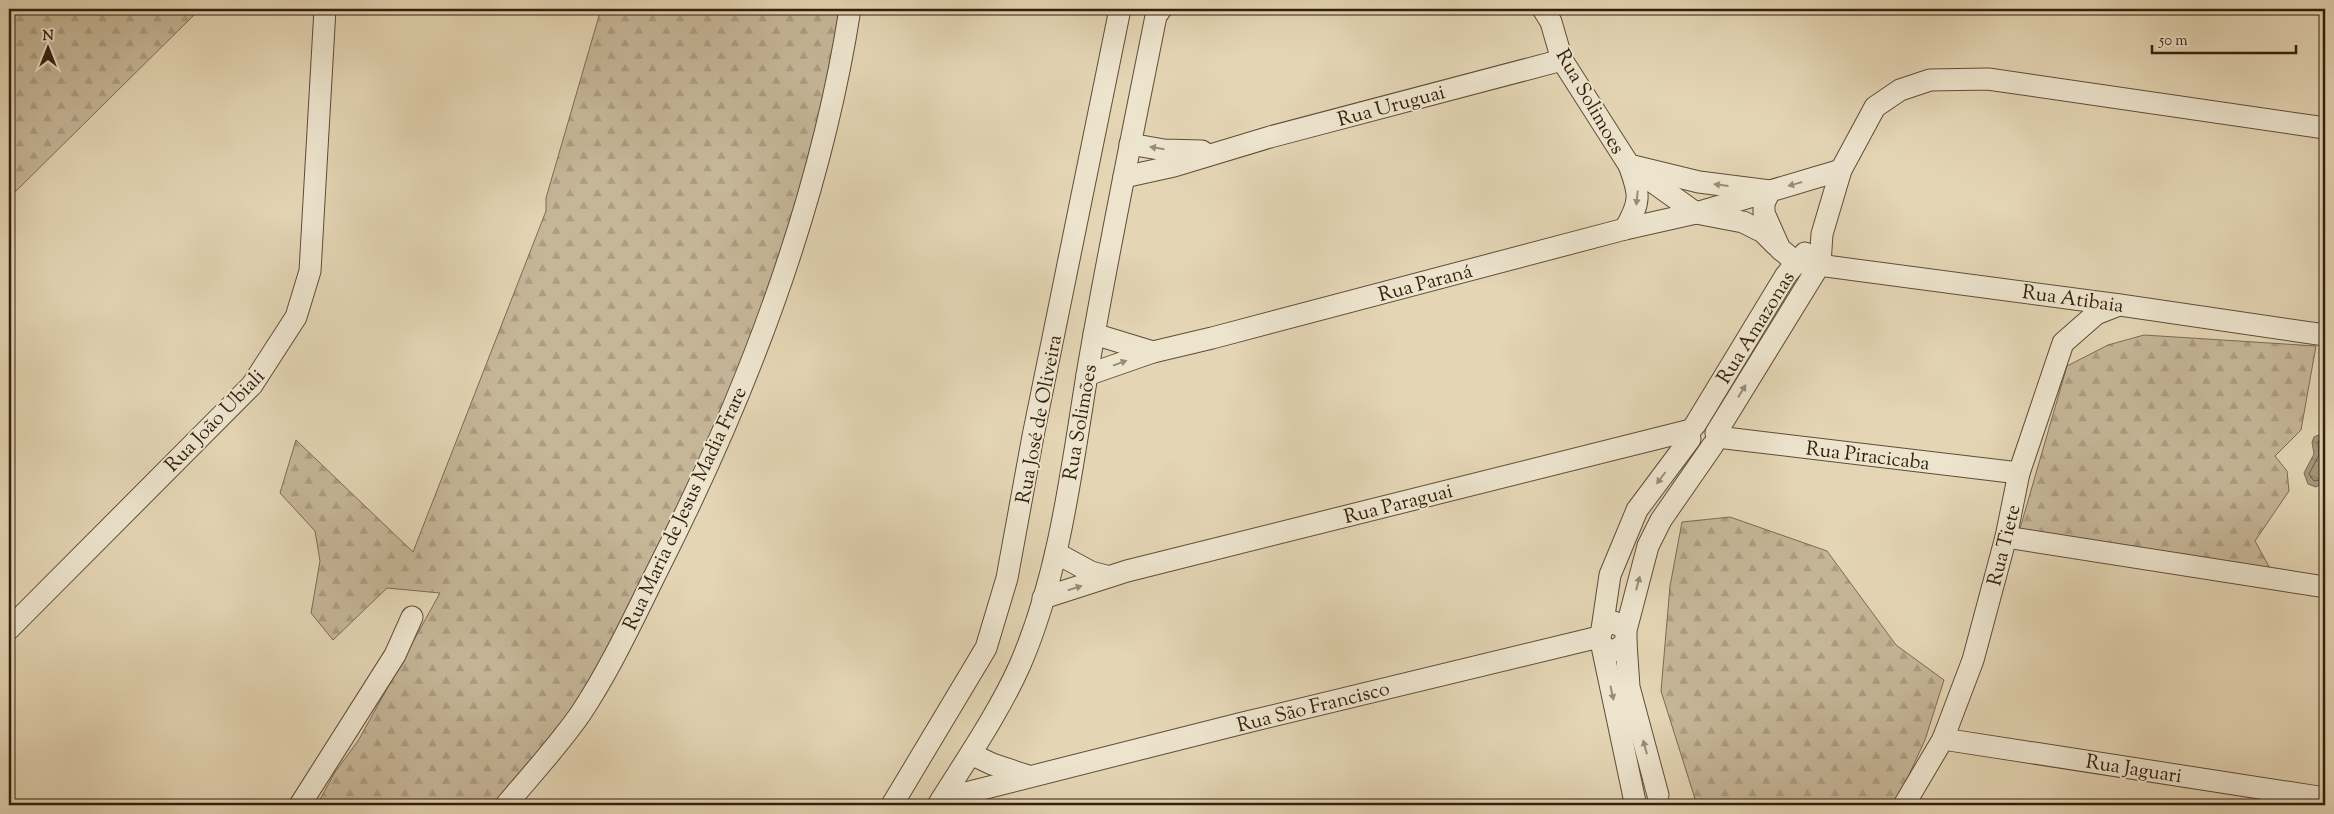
<svg xmlns="http://www.w3.org/2000/svg" width="2334" height="814" font-family="'Sorts Mill Goudy',serif">
<style>
.forest{fill:url(#forest-firs);stroke:#7d6a52}
.water{fill:url(#water-ripples);stroke:#7a674f}
.lines{fill:none;stroke-linecap:round;stroke-linejoin:round}
.shore{stroke:#6e5b44;stroke-width:1}
.minor-casing{stroke:#604c37;stroke-width:23}
.minor{stroke:#ede4ce;stroke-width:21}
.oneway{fill:#9a8b77}
.labels{text-anchor:middle;stroke-width:4;stroke-linejoin:round;paint-order:stroke}
.street-label{font-size:20px;fill:#341f0d;stroke:#ede4ce}
</style>
<defs>
<pattern id="forest-firs" width="22" height="20" patternUnits="userSpaceOnUse" patternTransform="scale(1.25)"><rect width="22" height="20" fill="#c6b698"/><path d="M5 1l3.5 6h-7zM16 11l3.5 6h-7z" fill="#ab9c82"/></pattern>
<pattern id="water-ripples" width="26" height="14" patternUnits="userSpaceOnUse" patternTransform="scale(1.25)"><rect width="26" height="14" fill="#a8977b"/><path d="M2 4q2-2 4 0t4 0M15 11q2-2 4 0t4 0" fill="none" stroke="#8a7b63"/></pattern>
</defs>
<rect width="100%" height="100%" fill="#e4d5b4"/>
<filter id="stains"><feTurbulence type="fractalNoise" baseFrequency=".004" numOctaves="4"/><feColorMatrix values="0 0 0 0 .2 0 0 0 0 .09 0 0 0 0 .02 0 0 0 .5 -.17"/></filter>
<radialGradient id="worn" r=".72"><stop offset=".6" stop-color="#630" stop-opacity="0"/><stop offset="1" stop-color="#630" stop-opacity=".3"/></radialGradient>
<g class="forest">
<polygon points="9,9 200,9 9,198"/>
<polygon points="601,9 850,9 791,248 618,647 506,805 317,805 335,772 358,741 440,593 387,588 333,640 311,613 320,561 315,531 280,493 296,440 413,552 546,211 546,198"/>
<polygon points="2144,335 2316,346 2301,430 2275,456 2287,471 2289,491 2255,541 2272,572 2019,532 2067,366 2108,345"/>
<polygon points="1730,517 1827,551 1896,645 1944,680 1925,740 1895,805 1697,805 1661,691 1670,586 1682,522"/>
</g>
<polygon class="water" points="2321,434 2325,435 2325,482 2316,487 2308,484 2304,473 2314,454 2312,442 2314,437"/>
<g class="lines">
<polyline class="shore" points="2325,439 2318,441 2319,455 2309,474 2314,481 2325,479"/>
<defs>
<g id="minor">
<polyline points="1543,9 1551,22 1562,60 1629,165 1696,213 1743,222 1763,232 1776,245"/>
<polyline points="1130,144 1164,150 1202,151"/>
<polyline points="1629,165 1699,182 1770,191 1764,203 1764,213 1780,249 1796,262 2120,305 2325,335"/>
<polyline points="1124,177 1174,166 1270,137 1562,60"/>
<path d="M1625 229C1641 201 1640 195 1629 165"/>
<polyline points="1094,334 1153,352"/>
<polyline points="1087,375 1153,352 1212,338 1625,229 1696,213 1841,170"/>
<polyline points="1695,425 1786,275 1805,253"/>
<polyline points="1716,433 1820,264 1822,234 1841,170 1875,107 1900,90 1930,80 1988,79 2325,128"/>
<polyline points="1717,437 2019,473"/>
<polyline points="2006,537 2325,587"/>
<polyline points="1056,553 1091,572 1106,576"/>
<polyline points="1043,598 1127,571 1691,430"/>
<polyline points="9,629 252,385 296,317 310,271 325,9"/>
<polyline points="1602,629 1610,575 1637,510 1690,439"/>
<path d="M1626 630 1614 622C1596 626 1595 649 1614 651L1626 643V630L1648 546 1661 520 1713 445"/>
<polyline points="1626,643 1629,687 1658,795"/>
<polyline points="1602,646 1635,802"/>
<polyline points="1943,739 2325,798"/>
<polyline points="971,754 992,764 1028,776"/>
<polyline points="942,799 1243,723 1599,637"/>
<polyline points="300,805 395,655 412,617"/>
<path d="M506 805C531 775 559 745 581 713 612 666 635 615 660 565 748 391 820 202 850 9"/>
<polyline points="892,805 986,648 1007,578 1033,436 1120,9"/>
<path d="M938 805C966 760 998 714 1020 665 1061 570 1072 464 1089 363 1109 247 1133 131 1156 16L1161 9"/>
<polyline points="1904,805 1943,739 1973,660 2006,537 2019,473 2063,343 2096,314 2119,305"/>
</g>
</defs>
<use href="#minor" class="minor-casing"/>
<use href="#minor" class="minor"/>
</g>
<defs><path id="oneway-solid" d="M-6-.8H1V-3.2L6.5 0L1 3.2V.8H-6Z" transform="scale(1.25)"/></defs>
<g class="oneway">
<use href="#oneway-solid" transform="translate(1157 148) rotate(-171)"/>
<use href="#oneway-solid" transform="translate(1795 184) rotate(164)"/>
<use href="#oneway-solid" transform="translate(1721 185) rotate(-173)"/>
<use href="#oneway-solid" transform="translate(1637 198) rotate(96)"/>
<use href="#oneway-solid" transform="translate(1120 363) rotate(-20)"/>
<use href="#oneway-solid" transform="translate(1742 391) rotate(-58)"/>
<use href="#oneway-solid" transform="translate(1661 478) rotate(127)"/>
<use href="#oneway-solid" transform="translate(1638 583) rotate(-75)"/>
<use href="#oneway-solid" transform="translate(1075 588) rotate(-18)"/>
<use href="#oneway-solid" transform="translate(1612 693) rotate(78)"/>
<use href="#oneway-solid" transform="translate(1645 747) rotate(-105)"/>
</g>
<g class="labels">
<g class="street-label">
<text transform="translate(1591 101) rotate(60)" y="7">Rua Solimoes</text>
<text transform="translate(1391 105) rotate(-15)" y="7">Rua Uruguai</text>
<text transform="translate(1425 282) rotate(-15)" y="7">Rua Paraná</text>
<text transform="translate(2073 298) rotate(8)" y="7">Rua Atibaia</text>
<text transform="translate(1755 327) rotate(-58)" y="7">Rua Amazonas</text>
<text transform="translate(1038 419) rotate(-79)" y="7">Rua José de Oliveira</text>
<text transform="translate(214 420) rotate(-46)" y="7">Rua João Ubiali</text>
<text transform="translate(1079 422) rotate(-80)" y="7">Rua Solimões</text>
<text transform="translate(1868 455) rotate(7)" y="7">Rua Piracicaba</text>
<text transform="translate(1398 503) rotate(-14)" y="7">Rua Paraguai</text>
<text transform="translate(684 508) rotate(-65)" y="7">Rua Maria de Jesus Madia Frare</text>
<text transform="translate(2003 545) rotate(-76)" y="7">Rua Tiete</text>
<text transform="translate(1313 706) rotate(-14)" y="7">Rua São Francisco</text>
<text transform="translate(2134 768) rotate(9)" y="7">Rua Jaguari</text>
</g>
</g>
<rect width="2334" height="814" fill="none" stroke="#e4d5b4" stroke-width="30"/>
<rect x="10" y="10" width="2314" height="794" fill="none" stroke="#341f0d" stroke-width="2.5"/>
<rect x="15" y="15" width="2304" height="784" fill="none" stroke="#341f0d"/>
<g transform="translate(48 48)" stroke="#ede4ce" stroke-width="4" paint-order="stroke">
<path d="M0-4L9 19L0 12L-9 19Z" fill="#341f0d"/>
<text y="-8" font-size="14" font-weight="bold" text-anchor="middle" fill="#341f0d">N</text>
</g>
<path d="M2152 45v8h144v-8" fill="none" stroke="#341f0d" stroke-width="2.5"/>
<text x="2159" y="45" font-size="15" fill="#341f0d" stroke="#ede4ce" stroke-width="4" paint-order="stroke">50 m</text>
<rect width="100%" height="100%" filter="url(#stains)"/>
<rect width="100%" height="100%" fill="url(#worn)"/>
</svg>
